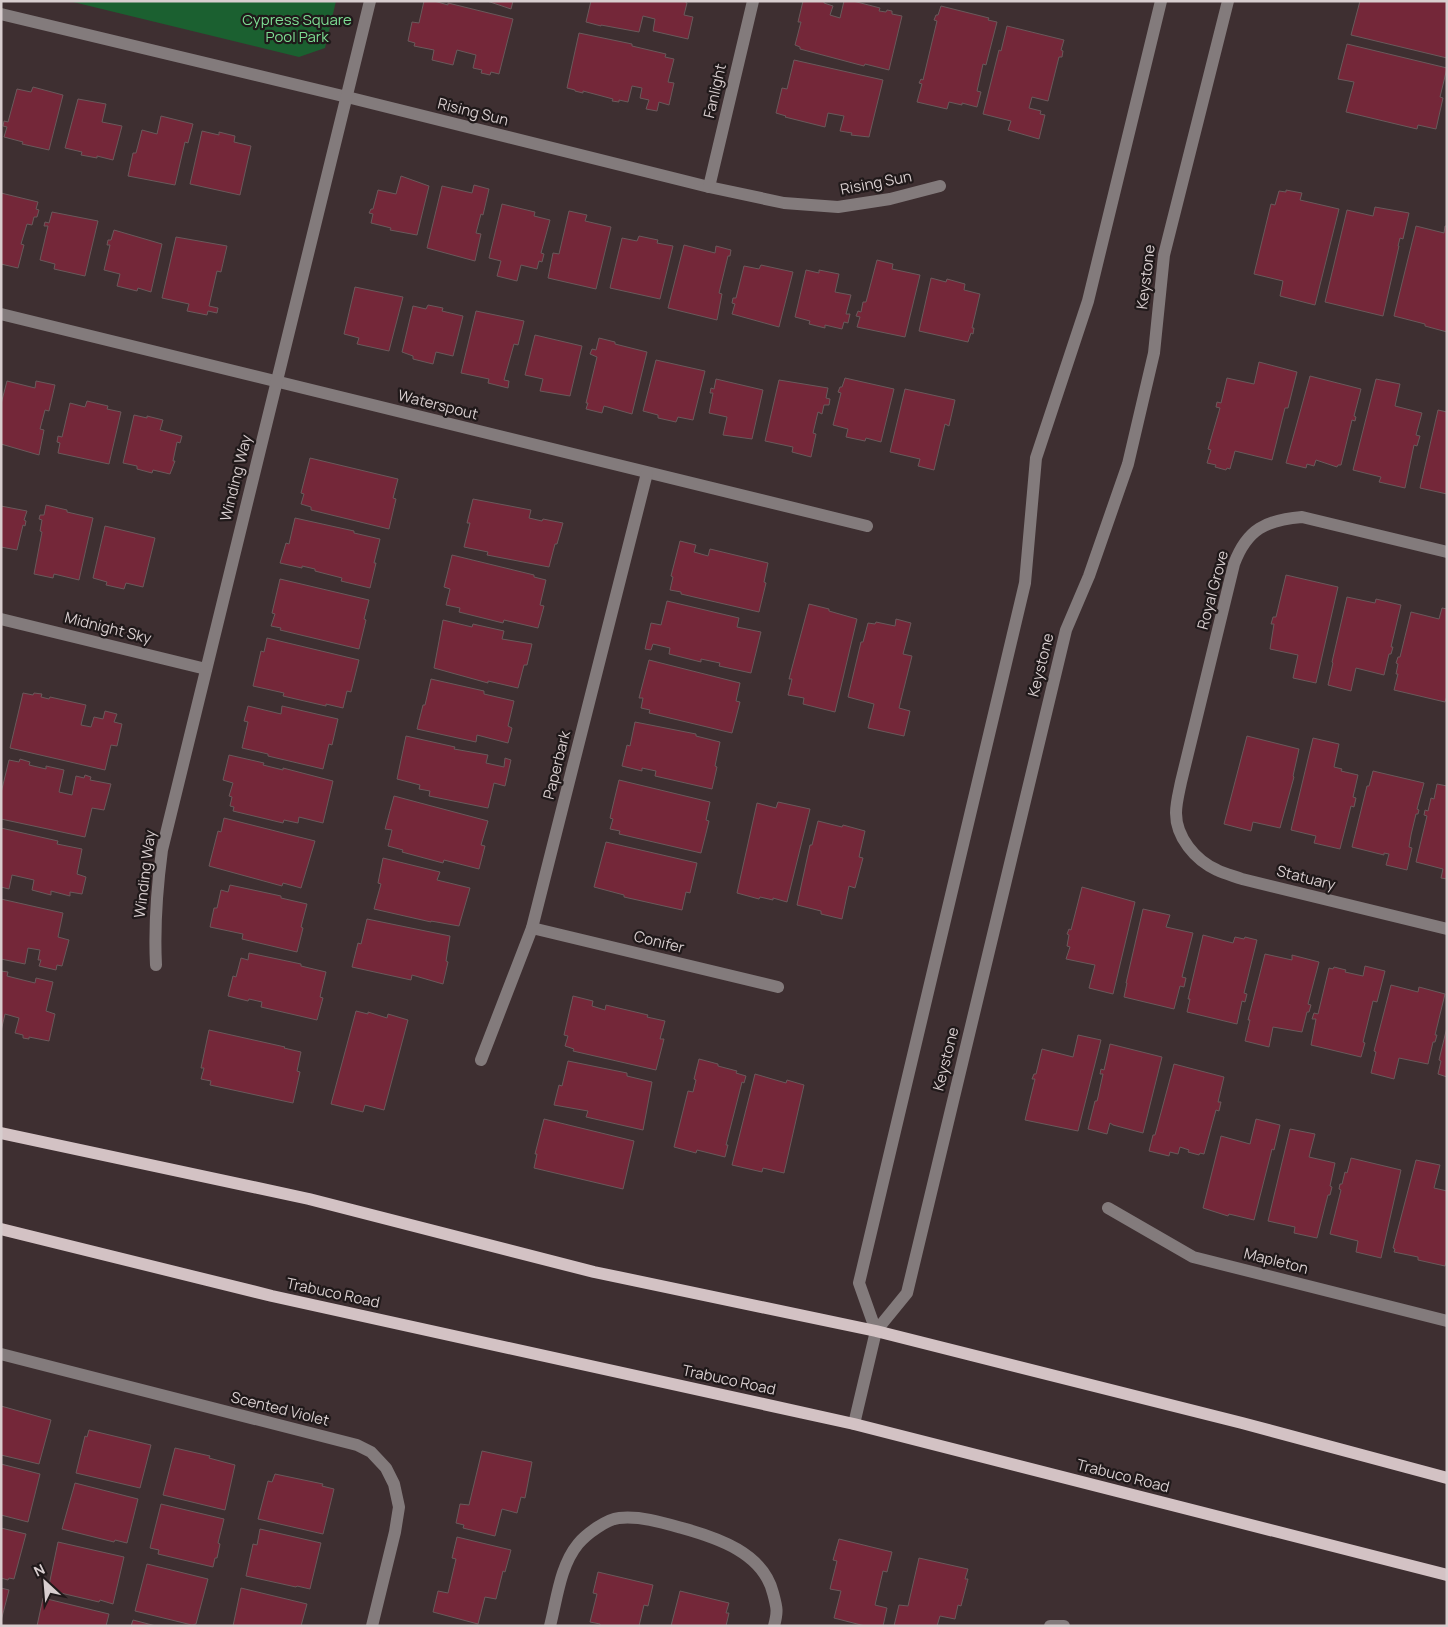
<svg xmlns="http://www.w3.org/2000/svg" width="1448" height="1627" font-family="Manrope,sans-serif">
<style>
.green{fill:#1b6030}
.building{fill:#742739;stroke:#6a595b}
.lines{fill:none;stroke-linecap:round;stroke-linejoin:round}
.minor{stroke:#837b7c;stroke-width:12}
.major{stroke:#d3c2c4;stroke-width:12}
.labels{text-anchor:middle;stroke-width:4.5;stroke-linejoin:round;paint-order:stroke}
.park-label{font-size:15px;fill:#7ddd93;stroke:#20191a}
.street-label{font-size:15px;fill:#d8cecf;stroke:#20191a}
</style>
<rect width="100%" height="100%" fill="#3e2f31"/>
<polygon class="green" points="69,1 336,1 325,48 299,57"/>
<g class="building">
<polygon points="424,1 434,1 448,5 448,3 513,19 499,74 491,72 490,75 481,73 482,70 473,68 476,55 457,50 453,65 432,60 434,50 414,46 415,43 408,41 412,22 419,23"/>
<polygon points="487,1 513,1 511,9"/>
<polygon points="591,1 684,1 687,3 684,15 693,17 688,39 653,31 655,19 643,16 639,32 601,25 601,26 586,22"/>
<polygon points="803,1 824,1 824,3 833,6 830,15 840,18 844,1 853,1 880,8 879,11 886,12 887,10 892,11 892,14 902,16 889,70 865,64 864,66 800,49 800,47 795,45 801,22 798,22"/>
<polygon points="1360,1 1447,1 1447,58 1351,35"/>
<polygon points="941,6 989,18 988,20 997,22 986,65 983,64 977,91 981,92 977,107 962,103 962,105 949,102 947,109 917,102 922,84 919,83 921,79 923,80 937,21 934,20 936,15 938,15"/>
<polygon points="1007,26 1064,40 1061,50 1063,51 1062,57 1059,57 1048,101 1032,97 1029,108 1041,111 1040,114 1045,115 1039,139 1008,130 1011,121 983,114 999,50 1001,51"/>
<polygon points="579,33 632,44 632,46 666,54 665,57 674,59 668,82 674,83 669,105 659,102 657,111 646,109 649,100 640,98 642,88 632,86 628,102 619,100 619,102 612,101 613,99 583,91 583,93 575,91 575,90 567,88"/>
<polygon points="1347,44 1447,68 1440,97 1443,98 1436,129 1418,125 1417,129 1346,112 1354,82 1338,79"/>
<polygon points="794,60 883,80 869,137 851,135 852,133 840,131 844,116 828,113 825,127 785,117 786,116 776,113 782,88 787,89"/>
<polygon points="33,87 63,95 49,150 22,144 23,142 4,137 7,127 3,126 4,121 8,122 17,89 31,92"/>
<polygon points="78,99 106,104 102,122 122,126 113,160 97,156 97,158 81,155 82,152 65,148"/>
<polygon points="161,116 193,124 188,143 185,142 175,185 128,176 133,153 136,153 142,130 157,134"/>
<polygon points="202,131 219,135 219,132 235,136 234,142 251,146 240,195 190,184"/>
<polygon points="401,176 429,186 417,235 390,230 391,228 371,223 373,214 369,213 371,209 373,209 378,190 396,194"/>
<polygon points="474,185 489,189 483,215 481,214 476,233 481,234 475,261 427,248 442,186 472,193"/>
<polygon points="1286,190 1302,193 1300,200 1339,209 1315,305 1280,296 1283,281 1254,274 1271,204 1275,205 1279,191 1286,192"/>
<polygon points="1,193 38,202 36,209 39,210 37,217 34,217 32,225 27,224 21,244 24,245 18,268 1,264"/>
<polygon points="502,204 535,212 534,216 550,220 541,253 544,254 542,262 539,261 537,269 521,265 517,281 497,276 501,261 489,258"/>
<polygon points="1375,207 1409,213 1403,239 1400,238 1398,246 1399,246 1383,316 1325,302 1347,210 1373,216"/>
<polygon points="569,211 587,215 585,221 611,227 596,289 548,278 553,253 559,254"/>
<polygon points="52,212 98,221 85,276 54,269 55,264 40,260 48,226 44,226 45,222 49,223"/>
<polygon points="1416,226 1444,233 1445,226 1447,226 1447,332 1425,326 1425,324 1394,316"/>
<polygon points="114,230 162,244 151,292 138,288 137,291 117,286 120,274 104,270 110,245 107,245 108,240 111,240"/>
<polygon points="639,236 658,240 657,243 673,246 660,299 610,288 622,238 637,241"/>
<polygon points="176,237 227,246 221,272 217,271 209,306 218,308 217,313 208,311 207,315 187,311 189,304 162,298"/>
<polygon points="684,245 715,253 716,246 731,250 730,256 728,256 719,293 722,294 717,320 668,308"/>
<polygon points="877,260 893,264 892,269 920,275 905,337 857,327 860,317 856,316 858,311 861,312 863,302 866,302"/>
<polygon points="761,265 793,272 779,327 732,314 735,304 732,303 733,298 736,298 744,266 759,269"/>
<polygon points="806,270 819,273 819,270 839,274 835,292 851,295 846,314 850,314 848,323 844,322 842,329 825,325 825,328 809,324 810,321 795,317"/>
<polygon points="931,278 946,282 947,279 965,284 964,290 980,294 972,328 974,328 973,334 971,333 968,342 919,331"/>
<polygon points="355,287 403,297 389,351 357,344 359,338 344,334"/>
<polygon points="428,305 443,308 442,311 463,316 453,356 436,352 433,364 413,359 413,356 402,352 413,306 426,309"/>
<polygon points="476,311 524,321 518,345 514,344 504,380 509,381 508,388 488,383 489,379 461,373"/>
<polygon points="535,335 582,346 570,396 540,391 543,379 525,375"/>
<polygon points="599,338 615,342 615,344 647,352 632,414 604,406 602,413 586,409 588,403 586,403 597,357 590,354 592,349 596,350"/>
<polygon points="656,360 705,371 693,420 678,417 676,422 658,418 658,415 643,411"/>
<polygon points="1259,362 1297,372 1288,408 1285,408 1272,460 1235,451 1230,469 1227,468 1226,470 1215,467 1216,465 1207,463 1211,450 1208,449 1220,408 1216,407 1217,402 1221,403 1227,378 1254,384"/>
<polygon points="1310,376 1361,389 1354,416 1356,417 1355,421 1352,420 1341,465 1338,465 1337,467 1316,460 1314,466 1307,464 1306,468 1286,463"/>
<polygon points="845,378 894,389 881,442 866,438 865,441 846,437 848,429 833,425 841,393 838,392 840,387 842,387"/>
<polygon points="716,379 763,390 752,439 723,435 727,417 709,413 713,393 710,393 711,388 714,389"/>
<polygon points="1376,379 1400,384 1395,406 1422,413 1416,435 1420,436 1417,446 1414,445 1405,488 1379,482 1381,477 1353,470"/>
<polygon points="779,380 828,388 826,398 830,399 829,405 824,405 822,414 818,412 813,433 816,434 811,457 792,452 793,447 765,441"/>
<polygon points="7,381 35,388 36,381 55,385 49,411 45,410 40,429 44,430 39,455 1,444 1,404"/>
<polygon points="905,389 955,400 949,426 945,424 934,470 918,466 920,459 890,452"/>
<polygon points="87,401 108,406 107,409 121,412 109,464 58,453 60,443 57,442 58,436 62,437 70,403 85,407"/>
<polygon points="1438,410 1447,412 1447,494 1420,488"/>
<polygon points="134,415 147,418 147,416 163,420 160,430 182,436 180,443 177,442 173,461 175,461 170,474 153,470 152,473 137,469 137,466 123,463"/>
<polygon points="310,458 398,479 393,498 396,499 389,529 311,510 311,507 301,504 304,494 301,493"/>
<polygon points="473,499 531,510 529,518 542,521 543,519 563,523 557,544 555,544 549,567 487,555 488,552 464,547 470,523 467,523"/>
<polygon points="46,505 67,510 67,512 93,518 79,580 54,574 53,578 34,574 42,532 40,531 42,520 39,519 40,515 44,515"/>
<polygon points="1,506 27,511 24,520 26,521 25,526 23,525 17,550 1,547"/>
<polygon points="295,518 354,531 354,533 380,539 374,563 376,563 370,588 341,581 342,578 315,571 315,569 302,566 302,568 280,563 286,543 289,544"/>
<polygon points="105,526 155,538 143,587 126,583 124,589 106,585 107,582 93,578"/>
<polygon points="680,541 696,545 694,552 708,556 710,549 768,563 764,582 766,583 759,612 681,594 681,592 670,590 673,577 671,576"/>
<polygon points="452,555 534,575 534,577 546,580 540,605 544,606 538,628 504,620 503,623 459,612 460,608 446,605 450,589 444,587"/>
<polygon points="1286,575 1338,587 1316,683 1293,678 1298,655 1270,649 1274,624 1271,624 1273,617 1276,617"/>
<polygon points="280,579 369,600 364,619 366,620 359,649 280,630 281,628 271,626 275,614 272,613"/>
<polygon points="1347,597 1375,603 1376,599 1401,605 1391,647 1393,647 1391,654 1389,654 1384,675 1356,668 1351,691 1328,685 1333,663 1332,662"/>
<polygon points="667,601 739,618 737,627 761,632 751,673 719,666 720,663 701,659 701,662 669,654 670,648 653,644 651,650 645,649 651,623 661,625"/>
<polygon points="809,604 829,609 829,611 857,619 835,712 803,704 804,698 788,695 792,679 789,679"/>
<polygon points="1442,608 1447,609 1447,696 1445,702 1394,690 1398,674 1396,674 1398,664 1396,663 1398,657 1400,657 1411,612 1439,619"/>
<polygon points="896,619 911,623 903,654 912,656 899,708 910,711 904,736 868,728 874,704 848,697 861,642 863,642 868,623 875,624 876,622 895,626"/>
<polygon points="443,620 472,627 473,624 504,631 502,639 532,644 527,665 524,665 518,688 488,681 488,683 434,668"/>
<polygon points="267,638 359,660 351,692 347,691 343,708 326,704 326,706 283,696 284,693 253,686 261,651 264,652"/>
<polygon points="649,660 740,683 736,701 740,702 732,733 649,713 650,710 641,708 643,698 639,698"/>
<polygon points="431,679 484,691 484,694 514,701 508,726 512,728 508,743 477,735 476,742 417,729 423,705 425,705"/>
<polygon points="23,693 33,695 34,693 42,694 41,697 49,699 50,697 86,705 81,725 91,727 94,717 103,719 105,711 117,714 114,722 122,724 117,746 111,745 105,770 10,748"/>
<polygon points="248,706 281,714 282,706 338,719 332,745 329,744 323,769 268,756 268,754 242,748 248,722 244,721"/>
<polygon points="635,722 696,734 696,736 720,742 715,766 717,767 712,789 655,776 656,771 642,768 642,771 622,766 627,745 630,746"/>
<polygon points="406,736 455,747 454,749 488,755 486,763 504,767 505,758 511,760 505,786 494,783 488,808 429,796 430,791 419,789 420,785 397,779"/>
<polygon points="1247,736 1299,749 1293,776 1294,777 1280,828 1253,822 1251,831 1224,824"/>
<polygon points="1313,738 1339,744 1334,767 1342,769 1341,771 1358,775 1353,797 1356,798 1354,807 1351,806 1340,849 1314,843 1316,836 1291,830"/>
<polygon points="229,755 264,763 263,765 283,770 283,768 333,781 323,823 299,817 298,823 284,820 283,823 233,811 234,807 230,806 232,797 229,796 233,783 223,780"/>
<polygon points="20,759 30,762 29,765 46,769 46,766 64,770 59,792 72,795 76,776 84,778 85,775 91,777 90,780 111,784 104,810 92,808 85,837 1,819 1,793 9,760 19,762"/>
<polygon points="1373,771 1424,783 1417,809 1419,810 1418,814 1416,814 1411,835 1409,847 1412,848 1407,870 1386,865 1389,854 1384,853 1384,855 1352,847 1367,786 1369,786"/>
<polygon points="619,780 710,802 706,820 709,821 701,853 619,834 620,831 610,829 613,819 610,818"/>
<polygon points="1437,784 1447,786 1447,879 1441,878 1443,869 1416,862 1427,816 1424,815 1425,810 1428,811 1431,798 1434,799"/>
<polygon points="394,796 488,821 481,845 485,846 479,869 444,860 443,863 402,852 403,850 388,846 392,830 385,829"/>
<polygon points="778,802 810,809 787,902 773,898 773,900 760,897 759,899 737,893 757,803 776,808"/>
<polygon points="224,818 315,841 301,888 283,883 282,886 209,866 218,831 221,832"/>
<polygon points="818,821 842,827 843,825 865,831 859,857 863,858 855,888 849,886 842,919 821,914 821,911 797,905 810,845 812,845"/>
<polygon points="1,828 58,841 57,844 82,849 77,874 86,877 82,894 70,892 70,896 51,891 51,895 32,890 34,880 12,875 9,889 1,887"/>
<polygon points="606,842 697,863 690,893 686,892 682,910 624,897 624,895 594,887"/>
<polygon points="383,858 440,872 437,880 470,888 459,926 431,921 431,922 374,909 381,884 378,883"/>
<polygon points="230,885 281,896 281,898 307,904 301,927 303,928 297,952 242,939 243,934 210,927 214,908 217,908 221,890 228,892"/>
<polygon points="1082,887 1135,902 1113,994 1089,988 1095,965 1066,959 1070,947 1067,946 1069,935 1067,934 1069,929 1071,930"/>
<polygon points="1,899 63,913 58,937 69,940 62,966 57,965 56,970 39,966 41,960 38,960 40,950 28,948 25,964 1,959"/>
<polygon points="1143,909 1170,915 1166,927 1193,933 1182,977 1186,978 1184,987 1180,986 1174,1009 1124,997 1127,983 1126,983"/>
<polygon points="367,919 450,936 446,961 448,962 443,984 412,975 411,980 352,967 358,943 361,944"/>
<polygon points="1203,935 1233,943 1235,937 1244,939 1245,937 1257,940 1244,993 1247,994 1245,1002 1242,1001 1237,1024 1187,1012 1190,999 1188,999"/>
<polygon points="249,953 301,964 301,966 326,972 320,997 323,998 317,1020 261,1007 262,1002 249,999 248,1001 228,996 233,976 236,977 241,958 248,960"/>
<polygon points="1265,954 1292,960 1292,955 1319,962 1308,1004 1311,1005 1309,1012 1307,1012 1302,1032 1273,1027 1269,1047 1245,1041 1250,1020 1248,1020"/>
<polygon points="1365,966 1385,971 1377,1002 1373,1001 1363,1042 1365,1043 1361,1057 1311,1045 1316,1019 1312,1019 1314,1013 1318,1014 1329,968 1333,969 1334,967 1346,970 1345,972 1363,976"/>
<polygon points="1,971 8,972 7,976 35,983 36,978 53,982 46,1011 55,1014 49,1041 29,1037 29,1039 23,1038 23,1035 15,1033 19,1018 5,1014 1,1031"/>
<polygon points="1391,985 1418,992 1419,987 1445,994 1435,1035 1437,1035 1435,1042 1433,1042 1428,1064 1399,1058 1394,1079 1371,1073 1376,1052 1374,1051"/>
<polygon points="573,996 593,1001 592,1006 605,1010 606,1005 648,1015 647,1017 665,1021 660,1039 664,1039 656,1070 573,1051 574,1049 565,1046 568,1036 564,1035"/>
<polygon points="356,1011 368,1014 368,1012 387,1018 388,1014 408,1020 384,1110 365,1105 363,1112 331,1104"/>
<polygon points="1447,1027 1447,1077 1438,1074 1441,1061 1439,1060"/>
<polygon points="209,1030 285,1047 284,1048 301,1052 297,1071 300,1072 293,1103 210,1085 211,1081 201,1079 204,1068 201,1068"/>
<polygon points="1078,1035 1101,1040 1078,1131 1025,1120 1035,1079 1032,1079 1034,1074 1036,1074 1042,1049 1073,1057"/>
<polygon points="1110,1044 1162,1057 1143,1133 1113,1125 1110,1123 1107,1134 1088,1129 1095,1101 1097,1101 1098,1097 1103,1074 1100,1074 1101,1069 1104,1070"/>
<polygon points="699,1059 718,1064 718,1066 737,1071 736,1073 746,1076 744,1083 742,1082 726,1145 728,1145 725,1157 697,1150 696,1153 674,1147 688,1091 693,1092 696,1080 694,1079"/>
<polygon points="568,1061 627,1073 627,1076 652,1082 643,1130 586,1117 588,1111 554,1105 559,1085 562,1086"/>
<polygon points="1174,1064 1224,1077 1218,1102 1221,1102 1219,1111 1216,1110 1204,1154 1200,1153 1199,1155 1188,1152 1189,1150 1180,1147 1178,1154 1170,1152 1169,1156 1149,1151 1153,1135 1155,1135"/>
<polygon points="755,1074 786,1083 787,1080 804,1085 784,1173 763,1168 762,1172 732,1165"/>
<polygon points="544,1119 634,1141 623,1189 534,1168 537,1154 535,1154"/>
<polygon points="1256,1119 1280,1125 1274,1150 1272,1149 1254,1220 1229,1214 1228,1216 1203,1208 1221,1136 1250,1144"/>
<polygon points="1290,1129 1315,1134 1309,1157 1335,1163 1330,1186 1332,1187 1330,1195 1328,1195 1317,1238 1294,1233 1295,1227 1268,1221"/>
<polygon points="1351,1158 1401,1170 1381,1258 1356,1252 1358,1241 1330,1234 1341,1190 1339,1189 1340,1184 1342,1184 1345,1172 1347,1173"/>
<polygon points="1416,1160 1440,1165 1434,1188 1447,1191 1447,1258 1445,1266 1418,1260 1418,1257 1394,1252 1395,1249 1393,1248"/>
<polygon points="1,1406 51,1420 39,1464 1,1455"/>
<polygon points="89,1430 151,1445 140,1488 76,1473 85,1436 87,1437"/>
<polygon points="175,1448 210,1456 209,1458 235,1465 225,1510 163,1495"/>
<polygon points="482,1451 532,1462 525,1498 521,1497 517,1513 502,1509 495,1536 463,1528 464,1525 456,1523 460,1504 469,1505"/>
<polygon points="1,1464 40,1474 28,1522 1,1515"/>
<polygon points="275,1474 323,1484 322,1486 334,1489 323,1534 258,1519 268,1481 272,1482"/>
<polygon points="75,1483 138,1499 127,1543 115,1540 114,1542 62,1529"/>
<polygon points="161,1504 224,1519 218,1543 220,1544 217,1558 215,1558 213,1567 158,1554 159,1550 150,1548"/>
<polygon points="1,1528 26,1534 14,1579 9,1578 8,1580 1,1578"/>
<polygon points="260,1529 321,1543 310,1589 297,1586 296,1587 246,1576 253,1544 257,1545"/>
<polygon points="457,1537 511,1550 505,1572 503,1571 496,1599 485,1597 478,1624 433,1612 438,1591 448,1593 456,1559 452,1558"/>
<polygon points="839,1539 892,1552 887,1572 883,1571 875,1605 887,1608 883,1626 865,1626 834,1618 841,1591 830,1589 837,1561 833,1560"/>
<polygon points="58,1542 124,1557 113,1604 100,1600 99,1602 48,1590"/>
<polygon points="919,1558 968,1569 965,1579 968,1579 961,1606 958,1605 955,1619 940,1616 937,1626 894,1626 899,1605 908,1606"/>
<polygon points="147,1564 208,1579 196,1624 192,1625 135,1611"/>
<polygon points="598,1572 653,1585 648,1606 644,1605 639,1626 600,1626 600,1624 590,1622 597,1594 593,1593"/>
<polygon points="1,1588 9,1590 1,1621"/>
<polygon points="241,1588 307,1604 301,1626 233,1626"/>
<polygon points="680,1591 729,1603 726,1613 729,1613 726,1626 671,1626"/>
<polygon points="43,1598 109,1614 106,1626 37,1626"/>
<polygon points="133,1620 156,1626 131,1626"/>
</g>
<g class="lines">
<g class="minor">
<polyline points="1,14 347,97 709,187 784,203 838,207 890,199 940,186"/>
<polyline points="709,187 753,1"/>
<polyline points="1,314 867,526"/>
<path d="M1447 552 1302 517C1266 520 1247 529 1234 564L1181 782C1179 792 1176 803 1176 813 1176 837 1195 860 1217 870 1225 874 1234 876 1242 879L1447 929"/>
<polyline points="1,619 206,669"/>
<polyline points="532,928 778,987"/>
<path d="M156 965C154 926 157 888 162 850L370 1"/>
<polyline points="481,1060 532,928 647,473"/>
<polyline points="1108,1208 1193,1257 1447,1321"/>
<polyline points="876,1331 859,1283 1025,583 1036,458 1088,301 1161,1"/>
<polyline points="1,1354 357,1445 371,1452 386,1468 394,1484 399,1507 395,1532 372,1626"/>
<polyline points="854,1424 876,1331 907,1293 1066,630 1089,576 1128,464 1154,353 1164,255 1228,1"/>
<path d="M550 1626C557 1599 560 1566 578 1544 586 1534 607 1519 619 1518 641 1516 661 1522 682 1528 718 1538 763 1553 773 1593 777 1608 778 1611 774 1626"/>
<polyline points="1050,1626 1064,1626"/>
</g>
<g class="major">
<polyline points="1,1133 309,1199 594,1272 876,1331 1242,1423 1447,1478"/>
<polyline points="1,1229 272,1296 854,1424 1447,1575"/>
</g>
</g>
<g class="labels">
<g class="park-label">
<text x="297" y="25">Cypress Square<tspan x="297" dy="17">Pool Park</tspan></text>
</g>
<g class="street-label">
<text transform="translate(715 91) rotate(-77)" y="5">Fanlight</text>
<text transform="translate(473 112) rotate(14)" y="5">Rising Sun</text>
<text transform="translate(876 183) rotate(-11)" y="5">Rising Sun</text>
<text transform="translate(1146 277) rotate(-83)" y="5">Keystone</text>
<text transform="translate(438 405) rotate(14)" y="5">Waterspout</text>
<text transform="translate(236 478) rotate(-76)" y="5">Winding Way</text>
<text transform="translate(1213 590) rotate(-75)" y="5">Royal Grove</text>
<text transform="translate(108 628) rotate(14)" y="5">Midnight Sky</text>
<text transform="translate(1041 665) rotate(-76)" y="5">Keystone</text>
<text transform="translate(557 765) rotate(-76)" y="5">Paperbark</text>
<text transform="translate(145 874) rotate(-83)" y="5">Winding Way</text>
<text transform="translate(1306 878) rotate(14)" y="5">Statuary</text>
<text transform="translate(659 942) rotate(14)" y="5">Conifer</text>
<text transform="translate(946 1059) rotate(-76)" y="5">Keystone</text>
<text transform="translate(1276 1261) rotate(14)" y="5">Mapleton</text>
<text transform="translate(333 1293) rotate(12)" y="5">Trabuco Road</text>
<text transform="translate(729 1380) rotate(12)" y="5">Trabuco Road</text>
<text transform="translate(280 1409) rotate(14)" y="5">Scented Violet</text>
<text transform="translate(1123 1476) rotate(14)" y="5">Trabuco Road</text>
</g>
</g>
<rect width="1448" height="1627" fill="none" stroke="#d8cecf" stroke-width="5"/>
<g transform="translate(45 1582) rotate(334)" stroke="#20191a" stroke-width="4" paint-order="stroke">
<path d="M0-4L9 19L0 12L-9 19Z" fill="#d8cecf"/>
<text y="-8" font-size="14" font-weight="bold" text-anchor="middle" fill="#d8cecf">N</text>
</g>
</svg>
